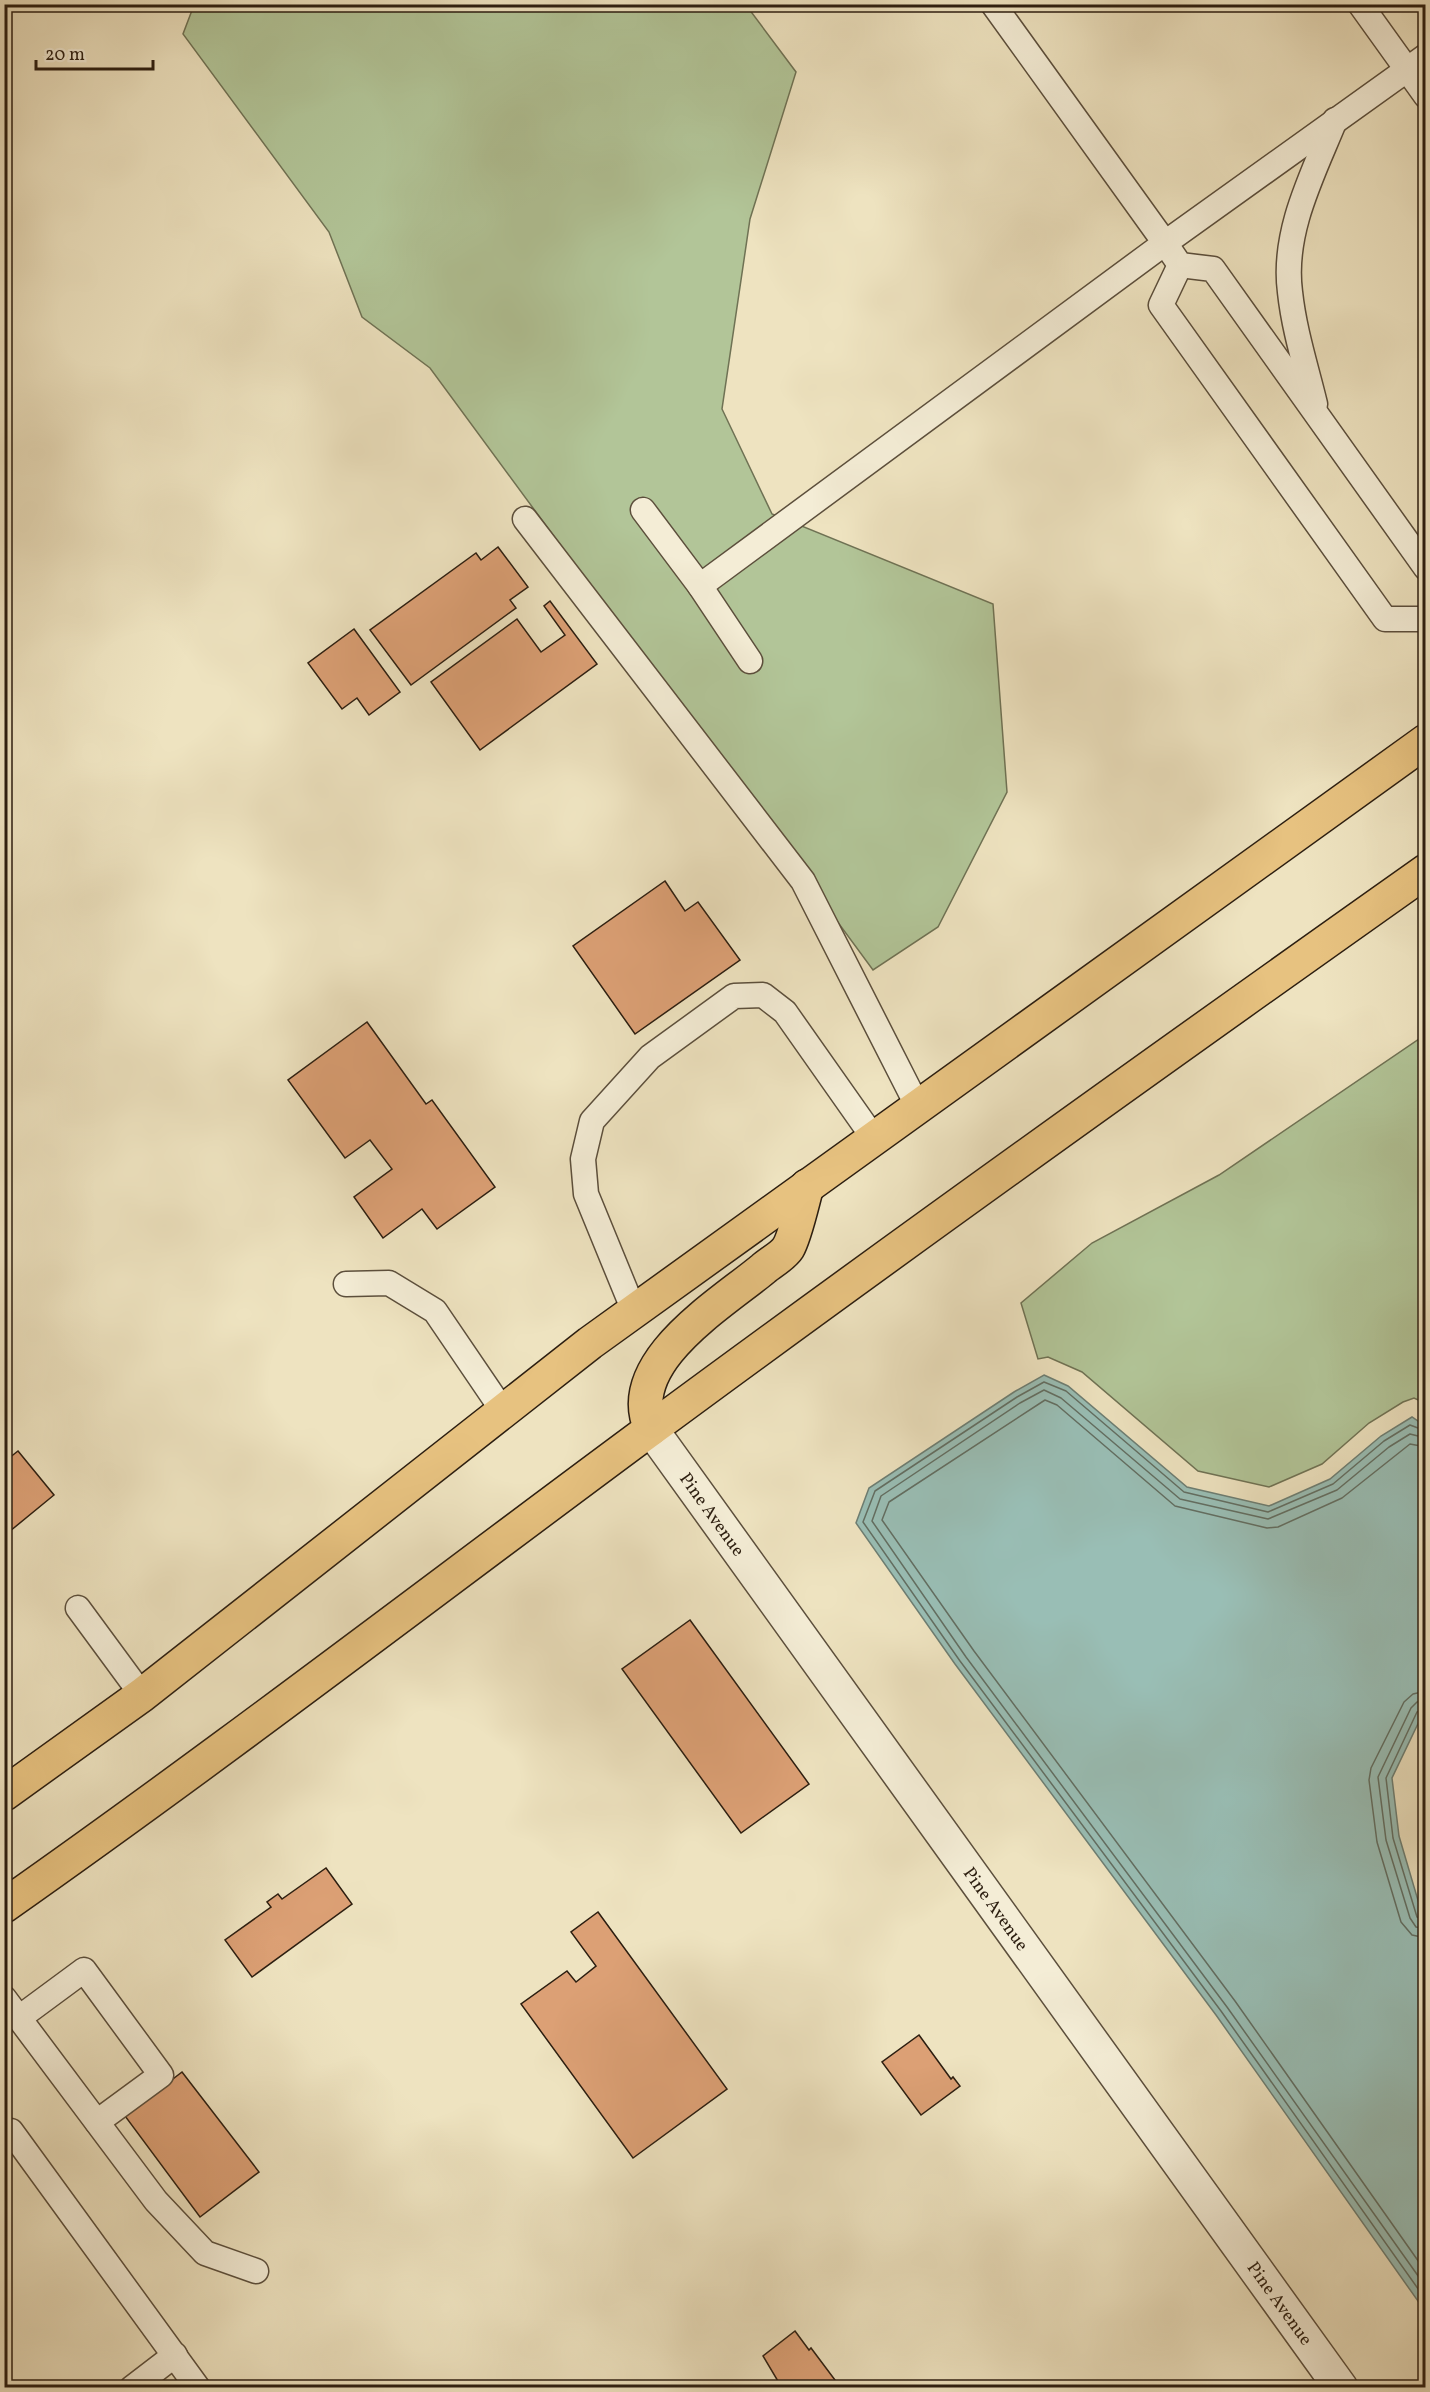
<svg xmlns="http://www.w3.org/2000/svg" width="1430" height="2392" font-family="Vollkorn,serif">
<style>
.green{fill:#b2c598;stroke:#6f7254;stroke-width:1.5}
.water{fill:#99beb5;stroke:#6d7e73;stroke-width:1.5}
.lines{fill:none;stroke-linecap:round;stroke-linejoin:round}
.shore{stroke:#626e62;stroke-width:1.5}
.building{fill:#dca075;stroke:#2c1e10;stroke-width:1.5}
.lane-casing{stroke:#5c4f3c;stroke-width:27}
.street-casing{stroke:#5c4f3c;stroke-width:36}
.primary-casing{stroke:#2c1e10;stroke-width:36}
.lane{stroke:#f4edd6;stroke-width:24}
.street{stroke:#f4edd6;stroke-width:33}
.primary{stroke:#e7c280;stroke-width:33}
.labels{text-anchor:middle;stroke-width:5;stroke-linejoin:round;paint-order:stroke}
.street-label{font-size:18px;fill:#2c1e10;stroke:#f4edd6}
</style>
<rect width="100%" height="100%" fill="#eee3c0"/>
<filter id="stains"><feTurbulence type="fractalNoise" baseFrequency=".00333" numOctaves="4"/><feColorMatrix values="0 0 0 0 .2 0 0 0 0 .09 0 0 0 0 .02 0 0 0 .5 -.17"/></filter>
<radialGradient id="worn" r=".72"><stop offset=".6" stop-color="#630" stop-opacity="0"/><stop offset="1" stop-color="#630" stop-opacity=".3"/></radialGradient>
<g class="green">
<polygon points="194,5 746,5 796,72 750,219 722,409 772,514 993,604 1007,792 938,927 873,970 430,368 362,317 329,232 183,34"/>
<polygon points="1425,1035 1425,1403 1414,1398 1403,1402 1369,1423 1322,1464 1269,1487 1198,1471 1082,1372 1048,1357 1038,1359 1021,1303 1092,1243 1219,1175"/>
</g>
<polygon class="water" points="1044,1375 1068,1386 1187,1487 1269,1506 1330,1479 1381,1436 1412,1417 1425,1426 1425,1709 1392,1778 1399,1836 1425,1924 1425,2311 1216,2015 955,1664 856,1523 869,1488 1014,1392"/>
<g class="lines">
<g class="shore">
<polyline points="1426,1431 1410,1425 1384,1441 1333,1484 1268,1512 1184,1492 1066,1391 1044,1382 1017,1397 875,1491 863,1522 960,1661 1221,2011 1426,2300"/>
<polyline points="1426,1438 1410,1434 1389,1447 1337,1490 1268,1519 1180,1499 1061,1398 1044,1390 1020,1403 881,1496 872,1521 966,1657 1227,2007 1426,2287"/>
<polyline points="1426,1447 1410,1444 1342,1498 1278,1527 1267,1528 1175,1506 1057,1405 1045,1400 889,1502 882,1520 974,1651 1235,2001 1426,2272"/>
<polyline points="1426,1691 1413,1694 1404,1702 1371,1768 1369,1780 1377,1842 1401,1922 1412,1935 1426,1938"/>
<polyline points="1426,1700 1417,1702 1411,1708 1378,1777 1386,1840 1410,1918 1416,1927 1426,1929"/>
<polyline points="1426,1708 1417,1712 1386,1778 1393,1838 1417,1917 1426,1921"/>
</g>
</g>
<g class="building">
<polygon points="498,547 528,587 510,600 516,608 411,685 370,630 476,553 481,560"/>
<polygon points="550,601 597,664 480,750 431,682 517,619 541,652 565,635 544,606"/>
<polygon points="354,629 400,692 369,715 357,698 342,709 308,663"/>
<polygon points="665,881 685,911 698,902 740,960 635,1034 573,946"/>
<polygon points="367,1022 426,1104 432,1100 495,1187 437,1229 422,1209 383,1238 354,1197 392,1169 370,1140 345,1158 288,1080"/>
<polygon points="18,1451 54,1495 4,1536 4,1462"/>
<polygon points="690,1620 809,1784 741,1833 622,1669"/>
<polygon points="326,1868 352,1904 252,1977 225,1940 271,1907 267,1902 278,1894 282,1899"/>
<polygon points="598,1912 727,2089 633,2158 521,2004 567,1971 576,1982 596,1966 571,1932"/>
<polygon points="919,2035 951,2079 953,2077 960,2086 921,2115 882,2062"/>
<polygon points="182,2072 259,2172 200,2217 125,2116"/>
<polygon points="795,2331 809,2350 811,2348 841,2388 782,2388 763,2356"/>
</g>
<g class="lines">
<defs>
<g id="lane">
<polyline points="1360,4 1426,96"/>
<polyline points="1426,56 1165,243 1180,265 1213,269 1426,568"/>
<polyline points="1180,265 1161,305 1385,619 1426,619"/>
<path d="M1315 404C1306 367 1294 330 1290 292 1282 232 1313 174 1335 120"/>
<polyline points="643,510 700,586 1165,243 993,4"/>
<polyline points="525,519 803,881 917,1105"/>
<polyline points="700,586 750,661"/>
<polyline points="346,1284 389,1283 435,1311 503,1411"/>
<polyline points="634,1311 586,1194 583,1159 592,1121 650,1057 734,996 763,995 785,1012 873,1137"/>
<polyline points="78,1608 142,1695"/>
<polyline points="4,1998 156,2201 205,2253 256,2271"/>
<polyline points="19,2018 84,1970 161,2075 97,2122"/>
<polyline points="11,2131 198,2388"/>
<polyline points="132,2388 175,2355"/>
</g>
<g id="street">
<path id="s1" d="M651 1429 1341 2388"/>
</g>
<g id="primary">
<path d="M651 1429C621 1363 721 1304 763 1269 771 1262 783 1256 788 1248 795 1237 803 1200 807 1186"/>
<polyline points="4,1794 142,1695 590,1343 1426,741"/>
<path d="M4 1906C223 1752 436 1588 651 1429 907 1240 1166 1055 1426 871"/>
</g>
</defs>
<use href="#lane" class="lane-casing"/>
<use href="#street" class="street-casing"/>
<use href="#primary" class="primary-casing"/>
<use href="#lane" class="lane"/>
<use href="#street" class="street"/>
<use href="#primary" class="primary"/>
</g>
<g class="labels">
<g class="street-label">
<text dy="6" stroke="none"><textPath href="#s1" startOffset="105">Pine Avenue</textPath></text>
<text dy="6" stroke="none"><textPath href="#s1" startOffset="591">Pine Avenue</textPath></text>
<text dy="6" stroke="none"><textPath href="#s1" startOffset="1077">Pine Avenue</textPath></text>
</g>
</g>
<rect width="1430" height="2392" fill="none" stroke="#eee3c0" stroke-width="24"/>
<rect x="6" y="6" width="1418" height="2380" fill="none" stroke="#2c1e10" stroke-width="3"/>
<rect x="12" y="12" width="1406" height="2368" fill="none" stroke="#2c1e10" stroke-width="1.5"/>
<path d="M36 60v9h117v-9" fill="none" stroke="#2c1e10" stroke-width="3"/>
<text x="45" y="60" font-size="18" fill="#2c1e10" stroke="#f4edd6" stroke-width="4.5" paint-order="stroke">20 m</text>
<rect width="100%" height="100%" filter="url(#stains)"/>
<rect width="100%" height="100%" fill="url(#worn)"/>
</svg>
